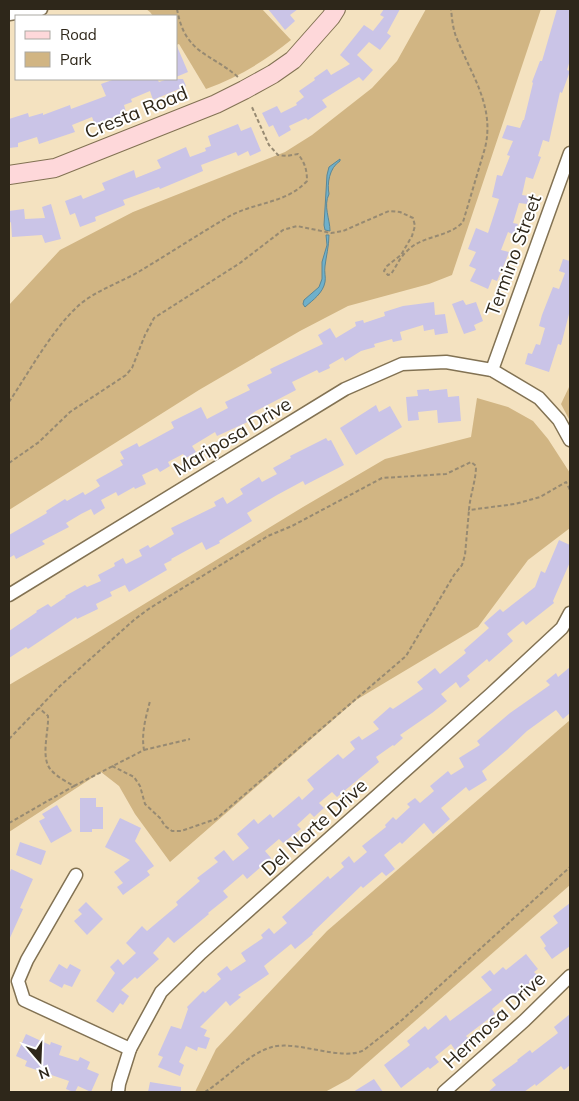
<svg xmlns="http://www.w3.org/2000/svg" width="579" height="1101" font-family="Mulish,sans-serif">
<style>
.green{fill:#d1b583}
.water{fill:#6eb0cb;stroke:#5b8796}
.building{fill:#cac4e7}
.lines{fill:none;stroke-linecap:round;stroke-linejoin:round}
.street-casing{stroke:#827253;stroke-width:15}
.secondary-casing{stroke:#827253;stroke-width:20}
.path{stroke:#978a72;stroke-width:2;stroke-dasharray:4 2.5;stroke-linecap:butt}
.street{stroke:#fff;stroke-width:12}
.secondary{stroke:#fed8da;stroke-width:18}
.labels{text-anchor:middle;stroke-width:4;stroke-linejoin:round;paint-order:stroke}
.street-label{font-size:19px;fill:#2e271a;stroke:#fff}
</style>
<rect width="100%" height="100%" fill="#f4e2c0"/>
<g class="green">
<path d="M146 9H262L291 40C265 61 237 78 206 89L179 44 176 45V16H153L150 12Z"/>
<polygon points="426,9 541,9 452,275 429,284 348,306 300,331 199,390 9,510 9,305 60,250 133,212 285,152 312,135 372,88 397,61"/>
<polygon points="570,385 570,421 561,404"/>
<polygon points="477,398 508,407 533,421 548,439 570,473 570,528 528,560 478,627 356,700 170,862 135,814 119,786 101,772 9,832 9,685 87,639 303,507 385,459 471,437"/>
<polygon points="570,720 570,885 349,1079 325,1092 195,1092 216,1049 327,931"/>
</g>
<g class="water">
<path d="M340 159V161C329 168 327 184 329 194 323 206 330 219 330 231L325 230 324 225 327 175 329 167Z"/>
<path d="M326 235H329C329 246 326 257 325 266 324 272 326 277 325 282 323 293 313 300 305 307L303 304 304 300 319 287 322 279V262L327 245Z"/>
</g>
<g class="building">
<polygon points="268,9 298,9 290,15 295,21 285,30"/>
<polygon points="384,9 400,9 387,33 391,36 380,50 369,42 357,55 373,70 363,81 359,77 322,100 327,107 308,120 306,118 289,126 291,130 279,137 273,125 269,127 262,113 277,106 281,113 297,105 296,103 304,97 299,91 315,80 314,78 327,69 331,75 350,64 340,55 364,25 373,31 384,17 380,15"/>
<polygon points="557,9 570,9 570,60 567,70 570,71 562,93 560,92 549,142 543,140 538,156 541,157 533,179 526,177 522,195 529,196 527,204 519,203 513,223 518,224 514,235 508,232 501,250 509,252 506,260 497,281 492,279 488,289 470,281 476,269 469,266 476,252 468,249 476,228 488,233 499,199 492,197 497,175 502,176 510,156 507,155 513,141 502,138 507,125 520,128 523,120 524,120 533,83 532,82 540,61 542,61"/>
<polygon points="176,44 188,72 176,77"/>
<polygon points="115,79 157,79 159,82 168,79 183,79 186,86 153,100 150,91 131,99 132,102 124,105 126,112 95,125 92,117 72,125 75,132 39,144 37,137 18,143 18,147 9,148 9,119 28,113 29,117 43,113 43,115 70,105 71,109 106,96 101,84"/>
<polygon points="238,124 241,131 251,127 261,151 250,156 248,151 238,156 236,152 201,165 203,171 160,189 159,187 123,200 125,205 95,217 96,221 80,227 75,213 70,215 65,201 81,195 83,199 105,190 102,183 134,170 136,178 161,168 157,160 186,147 190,157 206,151 205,148 211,146 208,136"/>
<polygon points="51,204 61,239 45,243 42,235 12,237 11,222 9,223 9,211 24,209 25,219 45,218 42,207"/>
<polygon points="563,259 570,261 570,310 561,345 558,344 549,372 525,364 528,353 532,354 536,344 540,345 545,328 539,326 542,315 553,287 559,289 565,273 559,271"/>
<polygon points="463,300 466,305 476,302 483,321 474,325 476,330 464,334 452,304"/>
<polygon points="434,302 435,315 445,314 448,333 435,335 434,329 424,331 423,325 400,332 402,340 393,342 392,339 374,344 375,347 361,351 345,361 343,357 329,365 330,368 319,373 317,370 292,382 296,390 256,411 250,415 252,420 217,436 215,432 192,446 196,452 186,458 183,454 168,462 170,466 160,472 157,468 142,475 146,484 135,489 134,487 118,496 116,492 101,500 105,508 94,515 91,509 81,514 66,523 69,527 42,541 45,544 16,559 14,555 9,558 9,535 47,513 46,511 65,499 67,501 83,492 85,495 100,486 96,480 123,465 120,460 124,459 120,452 137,443 139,447 174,428 171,422 201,407 207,419 228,408 225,402 250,390 247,385 272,373 270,369 323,344 318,335 330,328 336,338 356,326 355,322 363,320 364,323 385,316 384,312 403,306"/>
<polygon points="429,389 429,391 447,389 448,397 459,396 461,421 438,423 437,410 418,412 419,420 408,421 406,397 418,396 417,390"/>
<polygon points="376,405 379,412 390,406 402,427 356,455 340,428"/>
<polygon points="326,438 328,441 331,440 344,465 305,485 303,481 277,495 247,513 252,521 219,541 220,543 206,550 202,542 171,559 172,560 164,564 167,570 129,592 125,585 110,592 112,596 96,604 98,609 77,619 76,617 28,649 26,647 9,658 9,631 37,612 36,611 48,604 51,607 66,597 65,596 85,585 87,587 101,581 98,575 115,566 114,563 123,558 126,564 142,556 139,550 148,545 150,548 174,534 171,528 216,506 214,502 223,497 227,504 243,494 240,489 259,477 262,482 277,474 273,468 291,458 290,456"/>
<polygon points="559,540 570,545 570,562 553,601 554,603 526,625 523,621 507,634 513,641 489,662 487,659 467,676 470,680 460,688 456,682 441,694 447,701 432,713 400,735 403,738 394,746 393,745 376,757 379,762 337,797 332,792 319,803 324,808 314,817 310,813 297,825 301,829 283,843 279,839 265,851 271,858 247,879 243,874 223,891 228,897 208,913 209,914 174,943 168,937 153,953 159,959 137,979 135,977 121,990 129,996 123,1005 120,1003 113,1013 96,1001 115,973 110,967 118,959 123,965 136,953 126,943 142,926 147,931 178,905 176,902 200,881 197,878 218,862 214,858 224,850 233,861 249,848 237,834 254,819 258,824 270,814 273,818 299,796 302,800 314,789 307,780 338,754 343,759 355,749 350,742 359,736 362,740 379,729 373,722 390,707 393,709 423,689 417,682 435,668 440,674 466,653 464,650 489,628 484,623 500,609 503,612 535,587 541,571 545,573"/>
<polygon points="570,667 570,713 563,719 556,710 527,731 507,750 482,771 487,780 469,791 466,787 441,808 450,819 433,834 424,823 402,844 400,842 384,855 395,869 386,876 382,872 363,888 361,886 312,933 313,934 295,949 291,944 264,966 269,974 238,995 241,997 230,1006 226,1001 200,1027 207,1030 204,1036 210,1038 206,1049 198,1047 197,1051 186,1046 179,1062 184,1065 180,1076 158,1067 163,1057 158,1055 171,1026 181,1029 188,1009 187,1007 203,991 205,993 221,979 217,974 227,966 231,971 246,961 241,953 263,938 261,935 269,928 274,934 287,923 282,917 328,876 330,879 344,867 341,863 349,856 354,863 367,852 362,846 386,827 385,825 393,817 396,820 410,807 407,804 415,798 420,803 434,791 430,786 448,771 451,775 464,767 459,758 480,745 477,741 510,713 550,685 546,681 556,673 558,677"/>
<polygon points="80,798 96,798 96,807 103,807 103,829 92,829 92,832 80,832"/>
<polygon points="57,805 72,831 51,843 39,821 45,818 42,814"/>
<polygon points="120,818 141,828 135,841 154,866 147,871 150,875 123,895 117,887 123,883 114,872 130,860 105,847"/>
<polygon points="20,842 46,851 41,865 16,855"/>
<polygon points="11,869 33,879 20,908 23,909 9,940 9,875"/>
<polygon points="86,902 103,919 87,935 74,921 82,914 78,910"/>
<polygon points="570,903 570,946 552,959 544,948 546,946 540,937 558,923 553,916"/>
<polygon points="526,954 538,969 534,972 538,976 513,997 510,994 492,1009 495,1014 466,1036 468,1038 455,1050 451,1044 435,1057 439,1062 430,1069 428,1067 401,1088 384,1065 410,1045 407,1041 425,1026 428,1030 446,1015 450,1021 492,990 481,977 490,970 494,975 503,967 506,970"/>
<polygon points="59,964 67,969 70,964 81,970 72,987 64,984 62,988 49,981"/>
<polygon points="570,1014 570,1065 564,1070 561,1066 536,1086 535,1084 524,1092 488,1092 496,1085 492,1080 518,1061 517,1060 530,1050 532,1053 558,1033 554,1027"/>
<polygon points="26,1034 50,1045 51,1042 62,1046 59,1055 78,1061 80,1057 90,1062 87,1069 99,1074 91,1092 78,1086 75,1092 73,1092 66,1089 69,1081 25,1066 27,1061 16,1056"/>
<polygon points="374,1079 383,1092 353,1092"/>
<polygon points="150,1082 181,1087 181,1092 148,1092"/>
</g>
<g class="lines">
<defs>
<g id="street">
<polyline points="9,14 41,9"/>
<polyline points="492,370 570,153"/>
<polyline points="9,595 345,389 402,364 446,362 492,370 539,398 559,420 570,440"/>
<polyline points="76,875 27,960 18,981 24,1000 130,1049"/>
<polyline points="118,1092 119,1084 130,1049 161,992 201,953 491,694 562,628 570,613"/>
<polyline points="444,1092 524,1021 570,976"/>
</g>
<polyline id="secondary" points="9,175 55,168 216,104 244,90 273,74 293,60 331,17 336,9"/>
</defs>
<use href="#street" class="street-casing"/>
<use href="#secondary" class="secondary-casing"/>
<g class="path">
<path d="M177 9C185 54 209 52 238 77"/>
<path d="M9 402C29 372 52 330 78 306 96 290 120 283 140 271 170 253 199 234 228 217 254 202 286 204 307 181 307 170 305 163 298 154L287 156 278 155 269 145 251 105"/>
<path d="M9 463 39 442 70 412 126 375 132 368 145 335 154 318 240 263 283 230 297 226 331 233 343 231 389 211 400 212 413 218 415 226 412 236 401 255 387 266 384 271 388 275 391 274C396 267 400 257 407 251 422 235 448 238 463 222L485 148C495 107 472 76 457 39 453 30 452 19 451 9"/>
<path d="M9 739 60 686 135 619 150 608 268 536 292 526 382 478 446 474 471 462 476 466C476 481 470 495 469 510L515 504 540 497 566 482 570 490"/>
<polyline points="144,750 190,739"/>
<polyline points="112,766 134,777 140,786 145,804 160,818 165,826 172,831 181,831 216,819 406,656 454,575 462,565 465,555 469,510"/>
<path d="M74 786 144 750C141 733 146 717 150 701"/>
<path d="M9 823 74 786C67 782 57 777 51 770 40 758 49 731 48 716L39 708"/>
<path d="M205 1092C226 1079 249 1053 272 1047 298 1040 342 1062 364 1050L402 1020 570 867"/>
</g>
<use href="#street" class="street"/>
<use href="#secondary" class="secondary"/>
</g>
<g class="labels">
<g class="street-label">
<text transform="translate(136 112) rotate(-22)" y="7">Cresta Road</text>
<text transform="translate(513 255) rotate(-70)" y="7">Termino Street</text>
<text transform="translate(232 436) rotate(-31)" y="7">Mariposa Drive</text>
<text transform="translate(314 827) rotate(-42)" y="7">Del Norte Drive</text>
<text transform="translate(494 1020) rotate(-43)" y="7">Hermosa Drive</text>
</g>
</g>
<rect width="579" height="1101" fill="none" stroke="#2e271a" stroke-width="20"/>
<rect x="15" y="15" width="162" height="65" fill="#ffffff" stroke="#aba9a3"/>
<rect x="25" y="31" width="25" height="8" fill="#fed8da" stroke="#aba9a3"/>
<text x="60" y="40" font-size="15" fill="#2e271a">Road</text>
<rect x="25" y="52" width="25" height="15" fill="#d1b583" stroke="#aba9a3"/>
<text x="60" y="65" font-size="15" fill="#2e271a">Park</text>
<g transform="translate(40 1061) rotate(161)" stroke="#ffffff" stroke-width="4" paint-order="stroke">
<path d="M0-4L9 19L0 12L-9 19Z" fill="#2e271a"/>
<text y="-8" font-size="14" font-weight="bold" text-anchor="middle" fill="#2e271a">N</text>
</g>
</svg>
